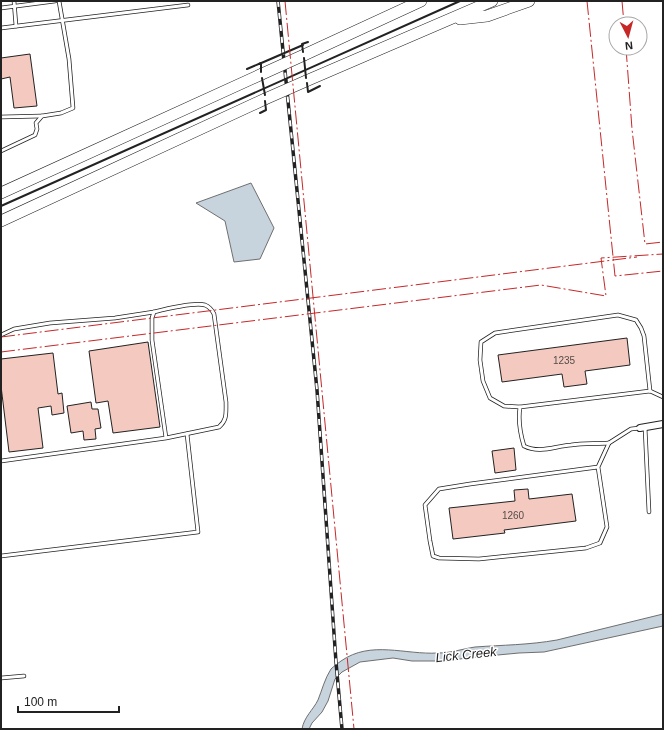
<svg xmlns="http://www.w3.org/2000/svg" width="664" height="730" font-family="Helvetica,sans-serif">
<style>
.water{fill:#c7d3dd;stroke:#6f6f6f}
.building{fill:#f3c9c0;stroke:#222}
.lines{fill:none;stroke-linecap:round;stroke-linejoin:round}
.service-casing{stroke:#222;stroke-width:4.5}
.minor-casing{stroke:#222;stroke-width:8}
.motorway-casing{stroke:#222;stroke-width:12}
.service{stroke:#fff;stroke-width:3}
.minor{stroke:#fff;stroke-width:6}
.motorway{stroke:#fff;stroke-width:11}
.rail-casing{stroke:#222;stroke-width:3.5}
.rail{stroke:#fff;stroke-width:2;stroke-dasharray:6;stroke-linecap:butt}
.motorway-bridge-casing{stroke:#222;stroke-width:12;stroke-linecap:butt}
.motorway-bridge{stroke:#fff;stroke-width:11}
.wall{stroke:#222;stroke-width:2}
.power{stroke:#c62828;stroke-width:1;stroke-dasharray:14 3 2 3;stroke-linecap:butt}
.labels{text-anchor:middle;stroke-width:3;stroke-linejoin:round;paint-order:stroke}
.number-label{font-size:10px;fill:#564c4a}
.water-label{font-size:13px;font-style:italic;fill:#222;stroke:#fff}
</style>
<rect width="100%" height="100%" fill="#fff"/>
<g class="water">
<polygon points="251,183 274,228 260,259 234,262 225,221 196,203"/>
<path d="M663 614V626L544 652 519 653 466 658 448 661H412L393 658 360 662 342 672 335 679 328 701 322 712 312 723 309 729H302C304 717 313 710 318 700 322 690 325 678 331 669 334 666 337 664 341 661 371 640 405 655 438 653 451 653 462 649 475 647 502 645 529 645 557 640Z"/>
</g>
<g class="building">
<polygon points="30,54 37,106 14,108 10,77 1,79 1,58"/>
<polygon points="627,338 630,365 585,371 587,384 564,387 562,374 502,382 498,355"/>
<polygon points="148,342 160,427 113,433 108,401 96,403 89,351"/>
<polygon points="53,353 58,394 62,393 64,413 52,415 51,406 38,408 43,448 9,452 1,386 1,359"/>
<polygon points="91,402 92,409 98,409 101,428 95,429 96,439 84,440 83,431 71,433 67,406"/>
<polygon points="514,448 516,470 495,473 492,451"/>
<polygon points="528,489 529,499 572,494 576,521 504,530 505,533 453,539 449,508 515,501 514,490"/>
</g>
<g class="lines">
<defs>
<g id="service">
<polyline points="14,1 16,26"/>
<polyline points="1,8 55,1"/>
<polyline points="1,28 188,5"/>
<polyline points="1,117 42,116"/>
<polyline points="1,151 35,135 37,129 36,123 42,116 61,113 73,108 69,59 59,1"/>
<polyline points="1,335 14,329 50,323 115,318 154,312"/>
<polyline points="520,407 504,406 490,398 483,381 480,360 481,342 495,333 618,315 636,320 641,328 644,336 650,391"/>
<polyline points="645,427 649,512"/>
<path d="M609 443C596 444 583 443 571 445 555 446 540 454 524 446 520 433 518 420 520 407L650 391 663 397"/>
<path d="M1 461 166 438 219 427C227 420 226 414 226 402L214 314C212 310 210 307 205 305 194 302 166 309 154 312L152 318V340L166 438"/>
<polyline points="598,467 607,527 600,543 586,548 479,559 439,558 433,556 430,541 425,505 439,489 470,484 598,467 609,443 631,429 640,428"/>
<polyline points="1,556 198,532 187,434"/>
<polyline points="1,678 24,676"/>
</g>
<polyline id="minor" points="640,428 663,424"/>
<g id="motorway">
<polyline points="460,19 487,16 529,1"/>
<polyline points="304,55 421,1"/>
<polyline points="306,81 492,1"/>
<polyline points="1,193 262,74"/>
<polyline points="1,221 265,99"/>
</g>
</defs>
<use href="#service" class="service-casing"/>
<use href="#minor" class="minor-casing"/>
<use href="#motorway" class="motorway-casing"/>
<use href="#service" class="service"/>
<use href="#minor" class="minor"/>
<use href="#motorway" class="motorway"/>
<defs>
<polyline id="rail" points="278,1 317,390 336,662 342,729"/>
</defs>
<use href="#rail" class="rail-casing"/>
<use href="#rail" class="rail"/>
<defs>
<g id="motorway-bridge">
<polyline points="262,74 304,55"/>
<polyline points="265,99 306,81"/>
</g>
</defs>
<use href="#motorway-bridge" class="motorway-bridge-casing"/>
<use href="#motorway-bridge" class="motorway-bridge"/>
<g class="wall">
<polyline points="303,52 302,44 308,42"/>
<polyline points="304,58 306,78"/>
<polyline points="259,64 303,45"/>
<polyline points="247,69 261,63 261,72"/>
<polyline points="262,78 265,95"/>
<polyline points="307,83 308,92 320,86"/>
<polyline points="260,113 266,110 265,101"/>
<polyline points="1,206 460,1"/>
</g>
<g class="power">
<polyline points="285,1 354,729"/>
<polyline points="587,1 615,276 663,271"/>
<polyline points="622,1 624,24"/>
<polyline points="626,48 632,129 645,244 663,242"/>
<polyline points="1,337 637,257"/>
<polyline points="1,352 541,285 606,296 601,258 663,254"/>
</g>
</g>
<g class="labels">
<g class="number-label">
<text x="564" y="364">1235</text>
<text x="513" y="519">1260</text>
</g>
<g class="water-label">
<text transform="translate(466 654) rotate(-6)" y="5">Lick Creek</text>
</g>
</g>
<rect width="664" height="730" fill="none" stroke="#222222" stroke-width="4"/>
<g transform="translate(628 36) rotate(174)"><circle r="19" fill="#ffffff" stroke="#a7a7a7"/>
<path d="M0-3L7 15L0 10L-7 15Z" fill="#c62828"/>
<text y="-6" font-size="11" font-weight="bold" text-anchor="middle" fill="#222222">N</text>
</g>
<path d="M18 706v6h101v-6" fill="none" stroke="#222222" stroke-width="2"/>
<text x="24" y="706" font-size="12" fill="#222222" stroke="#ffffff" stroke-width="3" paint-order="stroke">100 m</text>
</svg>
